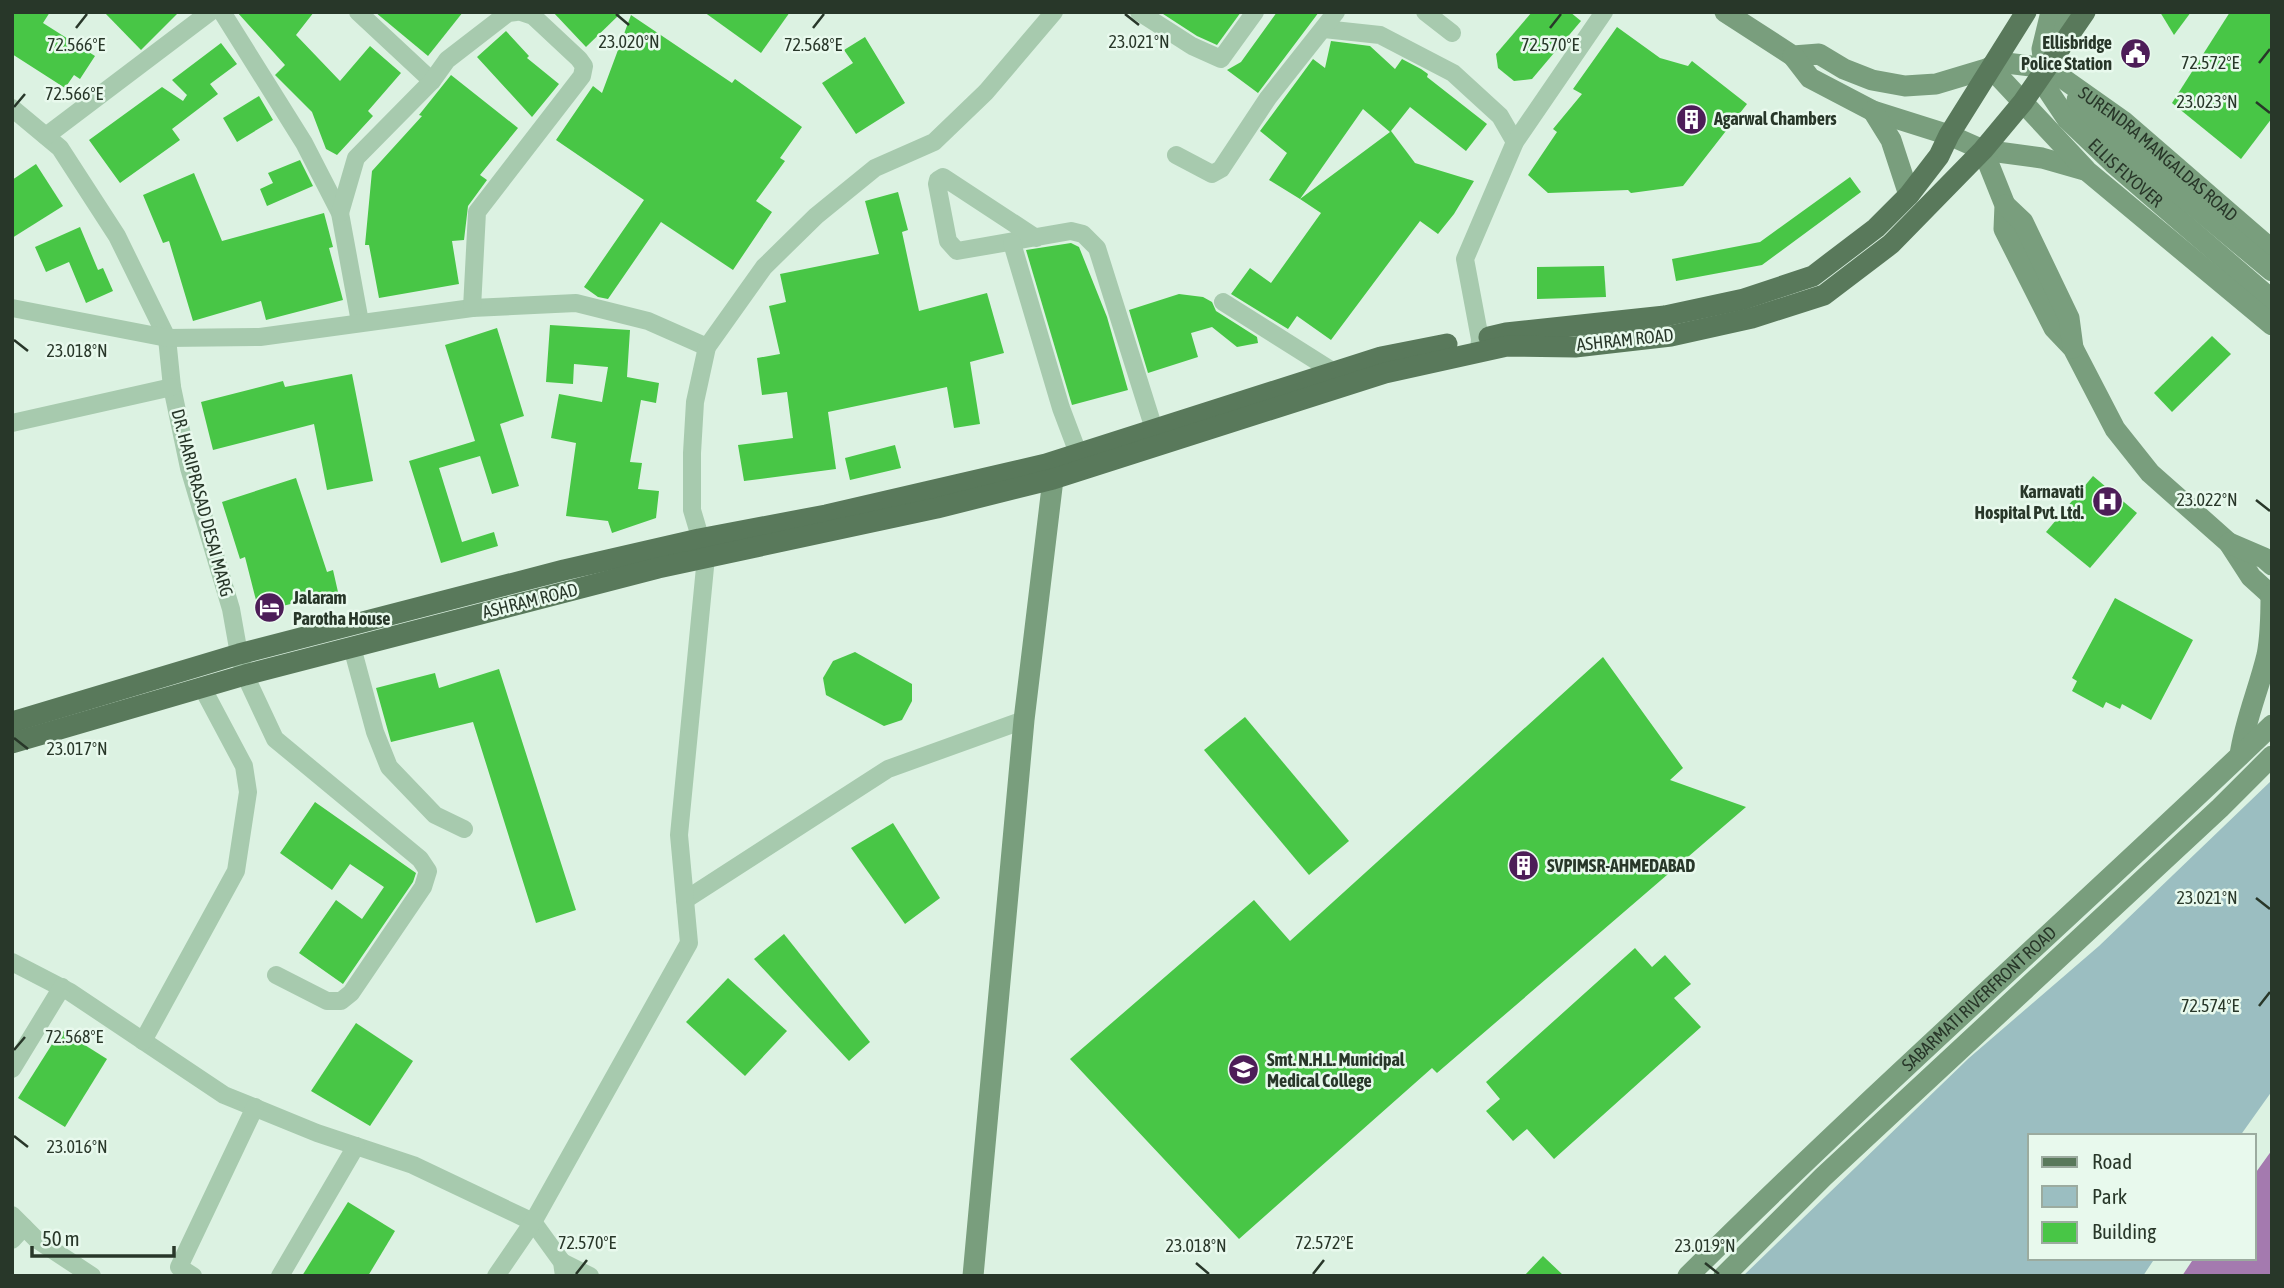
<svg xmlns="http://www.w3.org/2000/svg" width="2284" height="1288" font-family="'Asap Condensed',sans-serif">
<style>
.green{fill:#9bbec1}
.water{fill:#a47aaf}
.building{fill:#48c646}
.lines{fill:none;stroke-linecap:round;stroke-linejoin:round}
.street{stroke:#a7caae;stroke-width:18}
.secondary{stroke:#799e7d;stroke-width:21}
.primary{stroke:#59795b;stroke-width:21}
.ticks{fill:none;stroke:#283729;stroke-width:2.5}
.labels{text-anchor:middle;stroke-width:5;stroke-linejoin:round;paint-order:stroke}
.poi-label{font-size:18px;font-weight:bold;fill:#283729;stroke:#e8f9ed;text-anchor:start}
.street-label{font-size:18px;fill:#283729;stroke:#e8f9ed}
.ticks-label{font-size:18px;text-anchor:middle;fill:#283729;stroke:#e8f9ed;stroke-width:5;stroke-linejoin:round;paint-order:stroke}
</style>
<rect width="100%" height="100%" fill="#dcf2e2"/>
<polygon class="green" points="2272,780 2272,1091 2240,1136 2030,1136 2030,1258 2155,1258 2143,1276 1743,1276 1969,1058 2099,946"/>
<polygon class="water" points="2272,1150 2272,1276 2182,1276 2194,1258 2254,1258 2254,1175"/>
<g class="building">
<polygon points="12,12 50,12 43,23 95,56 80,79 74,75 65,88 12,54"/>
<polygon points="104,12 179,12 141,50"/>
<polygon points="237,12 314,12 296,35 340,81 370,46 401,73 368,111 373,116 337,155 326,149 312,112 275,75 285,65"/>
<polygon points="375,12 463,12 428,56"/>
<polygon points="553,12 622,12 586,47"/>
<polygon points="704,12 790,12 761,53"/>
<polygon points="1160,12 1241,12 1217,45 1197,36"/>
<polygon points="1277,12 1319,12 1258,93 1227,70 1241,62"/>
<polygon points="1532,12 1570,12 1581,21 1532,79 1514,81 1498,68 1496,54"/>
<polygon points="2160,12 2191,12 2174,35"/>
<polygon points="2230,12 2272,12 2272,118 2241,159 2172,103"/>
<polygon points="631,15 732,83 735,79 802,127 780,158 785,161 756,201 772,212 733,270 661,222 608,299 598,297 584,287 644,200 556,140 593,86 602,93"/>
<polygon points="1617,27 1660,58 1688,66 1692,61 1747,104 1683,186 1631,193 1628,190 1548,193 1528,175 1557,132 1553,129 1582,94 1573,89"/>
<polygon points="506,31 529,56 527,58 559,84 532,117 477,57"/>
<polygon points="865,37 905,103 856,134 822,83 853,63 844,50"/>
<polygon points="1331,41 1370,46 1395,69 1402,59 1421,69 1428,74 1427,77 1487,124 1466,151 1410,107 1391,131 1415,163 1474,181 1454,214 1438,234 1420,221 1331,340 1297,316 1288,329 1231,294 1250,268 1271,283 1321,213 1300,199 1390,132 1363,109 1300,199 1269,180 1287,153 1260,131 1313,59 1325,68"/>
<polygon points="221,43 237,64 210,84 218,94 172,129 180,140 120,183 89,140 162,87 183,101 187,95 172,80"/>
<polygon points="451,75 518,128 480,175 487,180 468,206 464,240 452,241 459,284 379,298 369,245 365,245 372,171 422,116 419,115"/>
<polygon points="259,96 273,120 237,142 223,118"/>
<polygon points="300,160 313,186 267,206 260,189 273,183 268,173"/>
<polygon points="36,164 63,206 12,238 12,180"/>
<polygon points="194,173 222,241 324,213 333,247 329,248 343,300 266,320 261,301 193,321 169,241 163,243 143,195"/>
<polygon points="1850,177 1861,192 1762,265 1676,281 1672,259 1760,242"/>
<polygon points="898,192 908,230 902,232 919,311 987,293 1004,353 970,362 980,424 954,428 947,387 828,412 836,469 744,481 738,445 793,438 787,392 762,395 757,358 780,354 769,306 786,302 780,274 879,254 865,201"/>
<polygon points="80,227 98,270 103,268 113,291 86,303 69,262 46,272 35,247"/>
<polygon points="1071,243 1079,247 1107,317 1128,390 1072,405 1026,250"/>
<polygon points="1604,266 1606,297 1537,299 1537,267"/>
<polygon points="1179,294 1203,297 1212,302 1216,311 1257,337 1258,343 1237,347 1212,327 1191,333 1198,357 1148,373 1129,310"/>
<polygon points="550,325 630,330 627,377 659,383 656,403 641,400 630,462 642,463 638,489 659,491 656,518 612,533 608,521 566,516 576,443 551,438 559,394 602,402 608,367 574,364 573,384 546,382"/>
<polygon points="497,328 524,416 500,424 519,486 492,494 480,456 439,468 462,542 494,532 498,546 441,563 409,461 475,441 445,345"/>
<polygon points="2212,336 2231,354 2172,412 2154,393"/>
<polygon points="352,374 373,481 327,490 314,424 213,450 201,402 283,381 285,387"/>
<polygon points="895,445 901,468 850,480 845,458"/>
<polygon points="2093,476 2137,513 2090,568 2046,532"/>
<polygon points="296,478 327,572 333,570 338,592 259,612 245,557 240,559 222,502"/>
<polygon points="2115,598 2193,640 2151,720 2122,704 2120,709 2106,702 2103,708 2072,691 2077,681 2072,678"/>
<polygon points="855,652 912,684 912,701 902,720 884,726 826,695 823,678 833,661"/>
<polygon points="1603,657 1683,768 1670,780 1746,807 1437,1073 1432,1068 1239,1239 1070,1059 1254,900 1290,941"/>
<polygon points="499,669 576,910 536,923 473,722 391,742 376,688 435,673 439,688"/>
<polygon points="1245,717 1349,841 1309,875 1204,750"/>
<polygon points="315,802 416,873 413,882 343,984 299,953 336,900 362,919 384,887 350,864 332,890 280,853"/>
<polygon points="893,823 940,898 905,924 851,848"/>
<polygon points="784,934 870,1042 849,1061 754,959"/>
<polygon points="1635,948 1652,967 1665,955 1691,984 1674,998 1701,1027 1554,1159 1527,1129 1513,1141 1486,1111 1500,1099 1486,1082"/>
<polygon points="728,978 787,1031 745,1076 686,1022"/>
<polygon points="356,1023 413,1061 370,1126 311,1091"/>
<polygon points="61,1030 107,1059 65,1127 18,1098"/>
<polygon points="348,1202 395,1231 368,1276 302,1276"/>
<polygon points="1543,1256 1564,1276 1524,1276"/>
</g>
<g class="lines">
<g class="street">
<polyline points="222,12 304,143 340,213 360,322"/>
<polyline points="358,12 432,81"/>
<polyline points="1139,12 1192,46 1221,59 1255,12"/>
<polyline points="1425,12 1452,33"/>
<polyline points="1324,29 1380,35 1453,73 1500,116 1515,142"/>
<polyline points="12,108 60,148 117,236 167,338 172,387 189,468 231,609 239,654 245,675 275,739 420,859 428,871 423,887 351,993 341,1001 327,1001 276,975"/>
<polyline points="46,136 210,12"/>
<polyline points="1176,155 1212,174 1221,169 1268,98 1336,12"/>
<polyline points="340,213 356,158 432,81 447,60 508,13 516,12"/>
<polyline points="1036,238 943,177 938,180 937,184 948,241 957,251 1071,231 1083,234 1097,248 1154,429"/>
<polyline points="1012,243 1061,408 1078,453"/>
<polyline points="1223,302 1334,372"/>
<polyline points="12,308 167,338 260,337 472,308 576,303 648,321 707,347"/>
<polyline points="472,308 477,212 582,76 584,66 579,59 533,16 521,12"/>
<polyline points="1479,352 1480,339 1465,259 1515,142 1604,12"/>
<polyline points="12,423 172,387"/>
<polyline points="352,647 375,732 389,767 435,815 464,829"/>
<polyline points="685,900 888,769 1024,720"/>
<polyline points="12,962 70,992 224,1095 317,1133 413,1165 533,1222 562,1262 564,1276"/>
<polyline points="143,1041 236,871 248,792 244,766 202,687"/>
<polyline points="12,1069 62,987"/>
<polyline points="12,1215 36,1239 92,1276"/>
<polyline points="12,1240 24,1227"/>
<polyline points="562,1262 590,1276"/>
<polyline points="193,1276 179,1267 255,1107"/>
<polyline points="280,1276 356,1146"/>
<polyline points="496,1276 533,1222 689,943 679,835 706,557 692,510 692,453 695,402 707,347 764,267 816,216 875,168 934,142 986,92 1054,12"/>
</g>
<g class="secondary">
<path id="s1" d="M1725 12 1793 56 1819 54 1844 69 1872 80 1905 86 1936 84 2006 63 2048 68 2123 121 2272 250"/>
<path id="s2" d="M2051 12 2042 49 2047 89 2067 119 2113 163 2272 300"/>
<polyline points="2060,47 2069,12"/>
<polyline points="1793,56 1810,78 1873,111 1949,135 1983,150 2042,158 2084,170"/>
<polyline points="1990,67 2087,171 2272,325"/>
<polyline points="2077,100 2128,151 2272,271"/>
<polyline points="1873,111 1891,140 1909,195"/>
<polyline points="1983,150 2005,205 2004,229 2054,328 2073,348 2115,429 2150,473 2229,543 2251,577 2272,596"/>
<polyline points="2005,205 2023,222 2069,318 2073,348"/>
<polyline points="2229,543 2264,558 2272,565"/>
<path d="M2240 755C2245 720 2259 689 2267 655 2271 635 2271 615 2271 595"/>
<polyline points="973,1276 1024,720 1053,479 1052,463"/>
<path id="s3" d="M1688 1276C1878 1087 2079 910 2272 725"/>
<polyline points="1724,1276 1823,1177 2220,808 2272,756"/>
</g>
<g class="primary">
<polyline points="1489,337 1506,333 1665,316 1744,299 1813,276 1876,228 1909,195 1939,156 1949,135 2026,12"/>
<polyline points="12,722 239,654 564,570 699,539 826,515 1046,464 1381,357 1447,344"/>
<polyline points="12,743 245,675 658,568 937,508 1053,479 1385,373 1507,346 1575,347 1671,336 1752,318 1824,295 1891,244 1983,150 2023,102 2085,12"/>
</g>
</g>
<path class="ticks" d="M616 14 629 25M1125 14 1139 25M76 28 87 14M813 28 824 14M1550 28 1561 14M2259 63 2270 49M2256 102 2270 113M14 107 25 94M14 340 28 351M2256 500 2270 511M14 738 28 749M2256 898 2270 909M2259 1006 2270 992M14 1050 25 1037M14 1136 28 1147M1196 1263 1209 1274M1705 1263 1719 1274M576 1274 587 1260M1313 1274 1324 1260"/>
<defs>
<symbol id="civic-disc" viewBox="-11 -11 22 22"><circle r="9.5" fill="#4d1d58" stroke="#e8f9ed"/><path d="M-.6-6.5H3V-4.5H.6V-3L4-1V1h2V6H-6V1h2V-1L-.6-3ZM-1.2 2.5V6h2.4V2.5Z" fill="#fff"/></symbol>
<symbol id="building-disc" viewBox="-11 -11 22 22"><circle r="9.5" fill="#4d1d58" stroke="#e8f9ed"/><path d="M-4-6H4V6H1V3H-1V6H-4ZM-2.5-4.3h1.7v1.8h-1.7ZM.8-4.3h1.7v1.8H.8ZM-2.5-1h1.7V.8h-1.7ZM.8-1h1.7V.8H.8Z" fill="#fff"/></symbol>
<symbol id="hospital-disc" viewBox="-11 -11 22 22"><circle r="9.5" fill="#4d1d58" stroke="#e8f9ed"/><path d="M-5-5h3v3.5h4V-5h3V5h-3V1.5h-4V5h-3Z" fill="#fff"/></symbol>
<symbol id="hotel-disc" viewBox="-11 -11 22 22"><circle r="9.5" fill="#4d1d58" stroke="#e8f9ed"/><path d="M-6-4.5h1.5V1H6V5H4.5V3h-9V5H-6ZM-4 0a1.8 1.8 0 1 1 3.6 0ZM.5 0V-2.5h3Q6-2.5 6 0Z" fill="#fff"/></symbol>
<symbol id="university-disc" viewBox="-11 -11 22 22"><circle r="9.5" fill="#4d1d58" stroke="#e8f9ed"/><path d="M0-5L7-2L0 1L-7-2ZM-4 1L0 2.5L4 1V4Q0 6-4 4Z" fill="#fff"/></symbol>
</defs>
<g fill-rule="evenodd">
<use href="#civic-disc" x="2118" y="36" width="35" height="35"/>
<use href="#building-disc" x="1674" y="102" width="35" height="35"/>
<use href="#hospital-disc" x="2090" y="484" width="35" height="35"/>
<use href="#hotel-disc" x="252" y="590" width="35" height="35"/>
<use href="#building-disc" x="1506" y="848" width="35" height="35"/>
<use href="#university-disc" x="1226" y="1052" width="35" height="35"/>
</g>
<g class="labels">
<g class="poi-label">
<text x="2112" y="49" text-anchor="end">Ellisbridge<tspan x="2112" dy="21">Police Station</tspan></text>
<text x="1714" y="125">Agarwal Chambers</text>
<text x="2084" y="498" text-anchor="end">Karnavati<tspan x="2084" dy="21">Hospital Pvt. Ltd.</tspan></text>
<text x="293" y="604">Jalaram<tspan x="293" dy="21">Parotha House</tspan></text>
<text x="1547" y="872">SVPIMSR-AHMEDABAD</text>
<text x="1267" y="1066">Smt. N.H.L. Municipal<tspan x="1267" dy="21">Medical College</tspan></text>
</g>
<g class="street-label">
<text dy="6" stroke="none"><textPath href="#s1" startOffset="486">SURENDRA MANGALDAS ROAD</textPath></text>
<text dy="6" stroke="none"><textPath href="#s2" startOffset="194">ELLIS FLYOVER</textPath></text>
<text transform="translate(1625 340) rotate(-6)" y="6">ASHRAM ROAD</text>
<text transform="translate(202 503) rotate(75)" y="6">DR. HARIPRASAD DESAI MARG</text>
<text transform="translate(530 601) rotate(-14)" y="6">ASHRAM ROAD</text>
<text dy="6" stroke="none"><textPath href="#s3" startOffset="402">SABARMATI RIVERFRONT ROAD</textPath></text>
</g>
</g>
<g class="ticks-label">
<text x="629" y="48">23.020°N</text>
<text x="1139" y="48">23.021°N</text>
<text x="813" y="51">72.568°E</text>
<text x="1550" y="51">72.570°E</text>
<text x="76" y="51">72.566°E</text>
<text x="2210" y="69">72.572°E</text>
<text x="74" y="100">72.566°E</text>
<text x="2207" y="108">23.023°N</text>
<text x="77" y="357">23.018°N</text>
<text x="2207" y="506">23.022°N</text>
<text x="77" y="755">23.017°N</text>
<text x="2207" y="904">23.021°N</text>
<text x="2210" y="1012">72.574°E</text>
<text x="74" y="1043">72.568°E</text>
<text x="77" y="1153">23.016°N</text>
<text x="587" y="1249">72.570°E</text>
<text x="1324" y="1249">72.572°E</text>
<text x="1196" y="1252">23.018°N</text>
<text x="1705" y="1252">23.019°N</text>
</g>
<rect width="2284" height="1288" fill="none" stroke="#283729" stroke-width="28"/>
<rect x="2028" y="1134" width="228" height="126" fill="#e8f9ed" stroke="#9bab9f" stroke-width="2"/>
<rect x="2042" y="1157" width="35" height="10" fill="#59795b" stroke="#9bab9f" stroke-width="2"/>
<text x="2092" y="1169" font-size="21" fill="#283729">Road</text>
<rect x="2042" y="1186" width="35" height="21" fill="#9bbec1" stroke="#9bab9f" stroke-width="2"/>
<text x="2092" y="1204" font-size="21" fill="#283729">Park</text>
<rect x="2042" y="1222" width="35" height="21" fill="#48c646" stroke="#9bab9f" stroke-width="2"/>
<text x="2092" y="1239" font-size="21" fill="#283729">Building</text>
<path d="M32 1246v10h142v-10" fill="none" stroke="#283729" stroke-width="3.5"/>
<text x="42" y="1246" font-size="21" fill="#283729" stroke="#e8f9ed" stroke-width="5" paint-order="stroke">50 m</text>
</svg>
